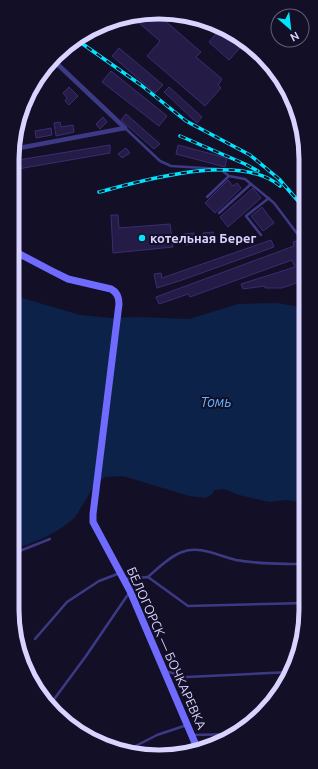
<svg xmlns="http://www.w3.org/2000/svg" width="318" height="769" font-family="Ubuntu,sans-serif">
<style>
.water{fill:#0c2248}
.building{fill:#241b47;stroke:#3b2d73}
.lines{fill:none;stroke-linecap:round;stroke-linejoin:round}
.lane{stroke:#3d3a85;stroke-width:2.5}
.street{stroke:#3d3a85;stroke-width:4.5}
.secondary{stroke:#6f6bff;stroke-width:7}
.rail-casing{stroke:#00e5ff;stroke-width:3.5}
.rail{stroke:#130f26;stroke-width:2;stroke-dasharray:6;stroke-linecap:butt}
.poi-dot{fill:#00e5ff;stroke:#130f26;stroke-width:1.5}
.labels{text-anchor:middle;stroke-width:4;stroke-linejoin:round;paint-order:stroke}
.poi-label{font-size:13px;font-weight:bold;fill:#d9d4ff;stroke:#130f26;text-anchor:start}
.street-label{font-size:13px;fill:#d9d4ff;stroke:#130f26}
.water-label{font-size:14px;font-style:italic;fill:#62b6ff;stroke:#130f26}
.rim{fill:none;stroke:#d9d4ff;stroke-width:5}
</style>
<rect width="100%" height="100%" fill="#130f26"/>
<path class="water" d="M12 295 80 315 112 318 137 317 189 319 238 304 278 303 305 308 306 460 295 464 306 471V503L286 500 269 502 239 495 224 489 215 490 211 495 205 498 189 496 123 476 105 477 91 490 90 493C85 501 80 510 75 517 61 532 31 544 12 550Z"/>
<g class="building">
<polygon points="149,12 156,13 201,52 196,57 222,79 218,85 221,88 205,106 147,56 160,41 132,17"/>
<polygon points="219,30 240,48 229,60 209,42"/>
<polygon points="233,33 241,37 259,53 258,54"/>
<polygon points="119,48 163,85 155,93 112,56"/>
<polygon points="111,71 167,116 159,126 102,82"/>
<polygon points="69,87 78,96 69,105 65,101 67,98 63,93"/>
<polygon points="169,87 202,117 197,123 164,92"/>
<polygon points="126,114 160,144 154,149 121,120"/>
<polygon points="103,117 107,122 100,129 96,124"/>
<polygon points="60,122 61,127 73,125 74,132 56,136 54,123"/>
<polygon points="51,128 52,135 36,138 35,131"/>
<polygon points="110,145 110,153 12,170 12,161"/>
<polygon points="178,145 227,158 225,167 176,154"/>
<polygon points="126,148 130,153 122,158 118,154"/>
<polygon points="228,180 233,186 237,183 241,188 215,213 205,203"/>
<polygon points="253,188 261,198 228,227 220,217"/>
<polygon points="262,207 274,223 263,231 251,216"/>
<polygon points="111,215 118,215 119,228 170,224 173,247 113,253"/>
<polygon points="213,232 214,243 204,244 203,233"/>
<polygon points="194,233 195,244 185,245 184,234"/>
<polygon points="271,240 274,247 182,280 157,288 154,274 161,273 162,278"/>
<polygon points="299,240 305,250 305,280 282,288 265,288 265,286 243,289 241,284 295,267 292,260 190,297 188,294 159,304 156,297 294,246 293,242"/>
</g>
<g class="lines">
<g class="lane">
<polyline points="125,128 160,161 171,166 220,169 229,176 245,179 274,203 305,244"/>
<polyline points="207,197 229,176"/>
<polyline points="219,213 251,184"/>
<polyline points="261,235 246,216 269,198"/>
<polyline points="12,554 50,539"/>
<path d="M148 577C158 568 169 557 182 552 200 545 218 556 236 560 259 564 282 564 306 564"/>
<polyline points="125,579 148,577 188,606 306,603"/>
<polyline points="35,639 67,602 99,581 120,573"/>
<polyline points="19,650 21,649"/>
<polyline points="165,671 187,677 290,672"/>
<polyline points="47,705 55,698 86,656 129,593"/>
<polyline points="192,735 236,734"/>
<polyline points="126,751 157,735 187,725"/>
</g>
<g class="street">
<polyline points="52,59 125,128"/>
<polyline points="14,149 125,128"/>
</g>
<path class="secondary" d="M12 250 52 271 68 279 111 289C117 292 119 297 119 304L93 514V522L130 591 198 750"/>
<defs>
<g id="rail">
<polyline points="77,40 141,85 186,121 250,155 279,179 305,209"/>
<polyline points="180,136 245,164 258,171"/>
<path d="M99 192C145 180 240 152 280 186"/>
</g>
</defs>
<use href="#rail" class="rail-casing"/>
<use href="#rail" class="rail"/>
</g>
<circle class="poi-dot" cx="142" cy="238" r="4"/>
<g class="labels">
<g class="poi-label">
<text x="150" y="243">котельная Берег</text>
</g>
<g class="street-label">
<text transform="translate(167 648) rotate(66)" y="5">БЕЛОГОРСК — БОЧКАРЕВКА</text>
</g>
<g class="water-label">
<text x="216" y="407">Томь</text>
</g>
</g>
<path d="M0 0H318V769H0ZM159 19H159A140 140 0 0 1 299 159V610A140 140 0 0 1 159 750H159A140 140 0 0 1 19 610V159A140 140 0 0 1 159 19Z" fill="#130f26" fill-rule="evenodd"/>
<path class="rim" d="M159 19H159A140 140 0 0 1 299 159V610A140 140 0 0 1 159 750H159A140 140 0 0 1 19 610V159A140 140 0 0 1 159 19Z"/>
<g transform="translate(290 28) rotate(152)"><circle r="19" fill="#130f26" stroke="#625e7d"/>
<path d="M0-3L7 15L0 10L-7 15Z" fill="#00e5ff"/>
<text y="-6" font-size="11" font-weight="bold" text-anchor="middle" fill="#d9d4ff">N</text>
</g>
</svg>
